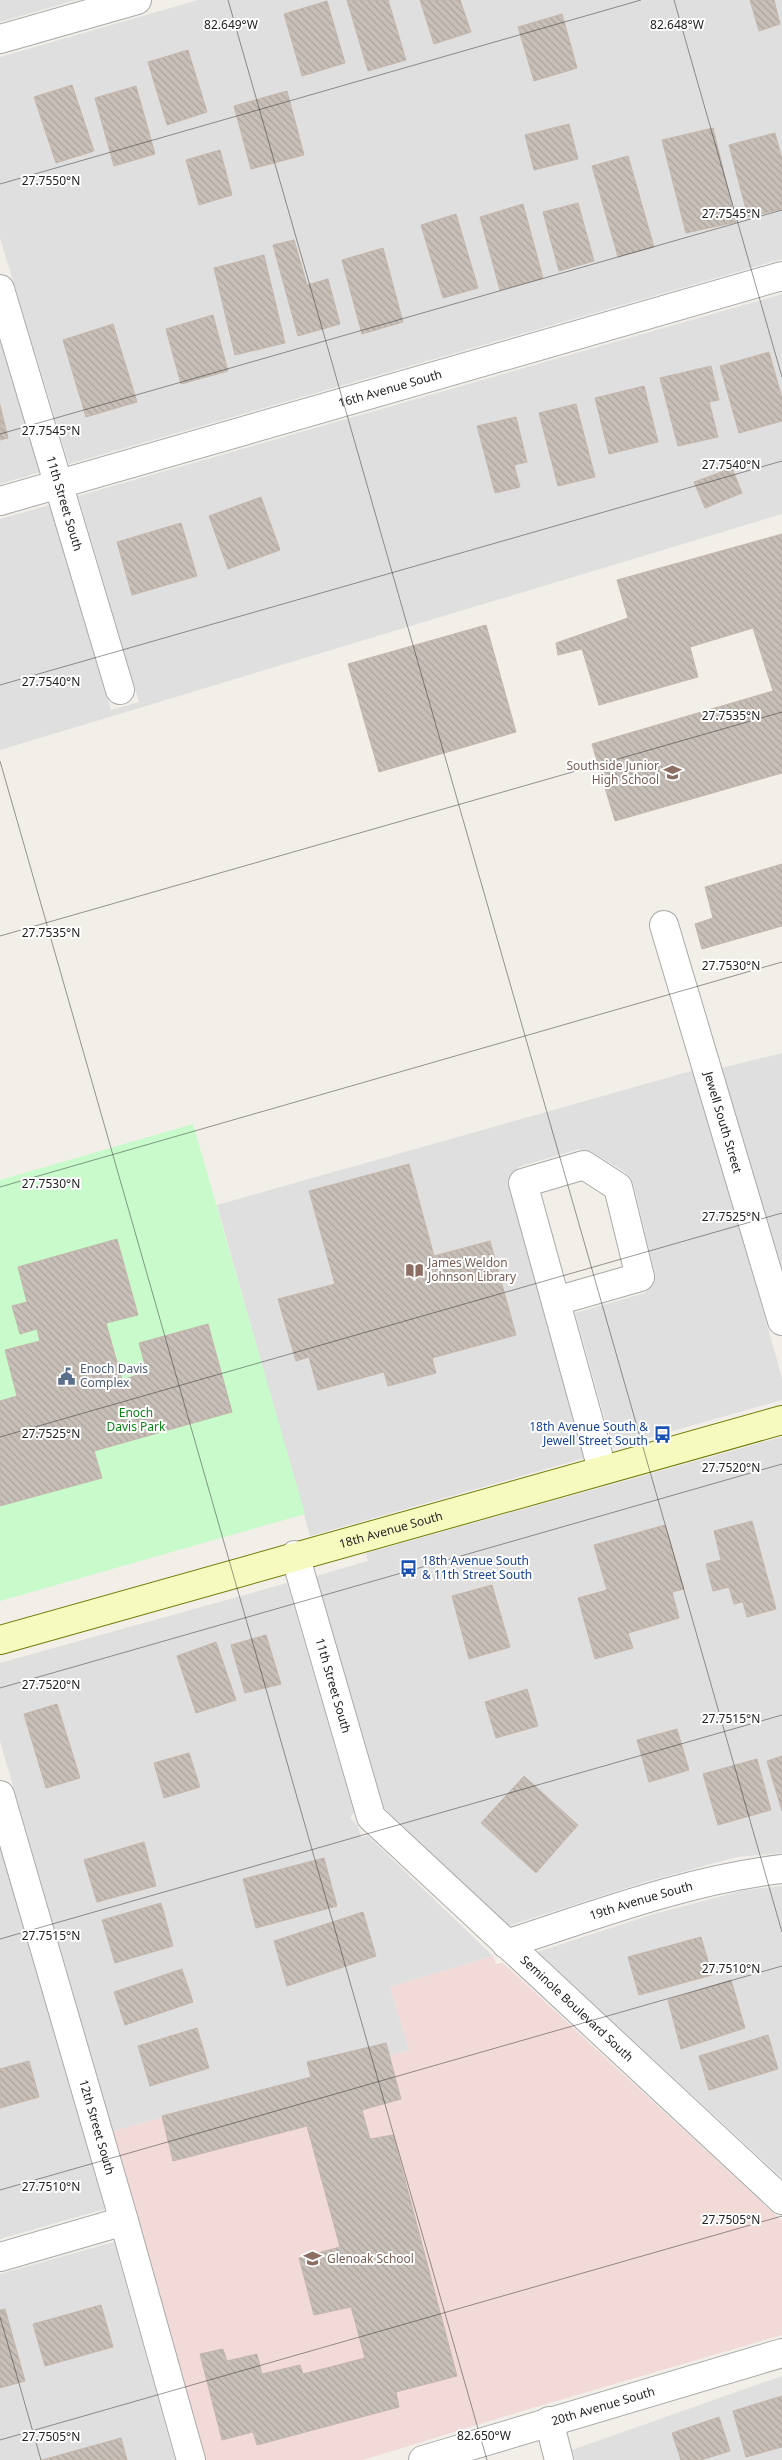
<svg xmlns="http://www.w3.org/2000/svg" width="782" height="2460" font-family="'Noto Sans',sans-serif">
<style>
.residential{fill:#e0dfdf}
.commercial{fill:#f2dad9}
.park{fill:#c8facc}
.building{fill:url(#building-back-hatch);stroke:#c4b6ab}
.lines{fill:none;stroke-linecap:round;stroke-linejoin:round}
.street-casing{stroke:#a9a9a9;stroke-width:30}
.secondary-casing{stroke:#707d05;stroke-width:30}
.street{stroke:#fff;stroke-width:28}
.secondary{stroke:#f7fabf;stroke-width:28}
.ticks{fill:none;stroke:#222;stroke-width:1;stroke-opacity:0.45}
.labels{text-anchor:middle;stroke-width:4;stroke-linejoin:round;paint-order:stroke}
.street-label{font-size:12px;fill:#222;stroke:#fff}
.education-label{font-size:12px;fill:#785e54;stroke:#fff;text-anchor:start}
.service-label{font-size:12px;fill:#4e5e75;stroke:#fff;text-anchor:start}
.park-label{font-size:12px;fill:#0c8416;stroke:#fff}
.transit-label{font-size:12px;fill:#164399;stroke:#fff;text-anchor:end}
.ticks-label{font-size:12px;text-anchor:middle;fill:#222;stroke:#fff;stroke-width:4;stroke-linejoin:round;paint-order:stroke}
</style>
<defs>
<pattern id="building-back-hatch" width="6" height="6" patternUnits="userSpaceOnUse" patternTransform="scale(1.25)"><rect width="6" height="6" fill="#c7bfb8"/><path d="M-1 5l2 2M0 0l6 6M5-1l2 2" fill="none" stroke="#aba49e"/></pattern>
</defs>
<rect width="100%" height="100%" fill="#f2efe9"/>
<g class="residential">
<polygon points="0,0 76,0 0,22"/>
<polygon points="198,0 782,0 782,259 69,464 0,238 0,57"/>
<polygon points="782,294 782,514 0,750 0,519 50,505 111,710 139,702 78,496"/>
<polygon points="0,341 40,472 0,484"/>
<polygon points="782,1053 782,1270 721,1068"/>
<polygon points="695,1070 782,1378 782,1400 613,1448 575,1313 645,1293 655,1274 633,1183 625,1172 590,1151 579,1149 518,1167 509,1187 585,1458 310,1536 217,1205"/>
<polygon points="782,1437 782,1853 737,1857 645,1882 508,1926 384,1808 316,1576 368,1561 366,1553"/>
<polygon points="287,1583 354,1812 350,1818 358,1826 361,1837 368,1836 493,1956 390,1987 409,2050 113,2131 0,1741 0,1663"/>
<polygon points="0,1848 105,2209 0,2239"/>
<polygon points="782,1886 782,2178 537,1952 654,1914 745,1890"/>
<polygon points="114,2242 175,2460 0,2460 0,2274"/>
<polygon points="782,2376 782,2460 575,2460 572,2450"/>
</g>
<polygon class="commercial" points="493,1956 496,1964 503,1963 782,2221 782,2335 529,2409 363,2460 206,2460 113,2131 409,2050 390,1987"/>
<polygon class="park" points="193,1124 305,1514 0,1601 0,1180"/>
<g class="building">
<polygon points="347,0 388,0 406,60 368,71"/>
<polygon points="420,0 460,0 471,32 434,44"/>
<polygon points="750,0 774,0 780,24 759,31"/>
<polygon points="327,1 345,63 302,76 284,14"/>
<polygon points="562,14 577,68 534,81 518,27"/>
<polygon points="188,50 207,112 167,125 148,62"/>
<polygon points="72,85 94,151 56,163 34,97"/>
<polygon points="136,86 155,154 114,166 95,98"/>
<polygon points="287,91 304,155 251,169 234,106"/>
<polygon points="569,124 578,159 534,170 525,135"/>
<polygon points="713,128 736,222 686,233 662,140"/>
<polygon points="775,133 782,159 782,209 748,217 729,145"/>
<polygon points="220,150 232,195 199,205 186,160"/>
<polygon points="628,156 654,247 618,257 592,166"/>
<polygon points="578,203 594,261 559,271 543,212"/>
<polygon points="523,204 543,278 500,290 480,217"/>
<polygon points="456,214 478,288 443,298 421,225"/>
<polygon points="294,240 307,285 328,279 340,324 298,336 273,245"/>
<polygon points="383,248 403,322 362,334 342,260"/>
<polygon points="264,255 285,343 235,355 214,268"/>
<polygon points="213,315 228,371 181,384 166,329"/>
<polygon points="113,324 137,402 86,417 63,340"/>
<polygon points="769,352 782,398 782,421 739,433 720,366"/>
<polygon points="711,366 719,400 709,402 718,437 678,446 660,378"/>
<polygon points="644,386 658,442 609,454 595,398"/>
<polygon points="576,404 595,477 558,486 539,413"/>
<polygon points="0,405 8,438 0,440"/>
<polygon points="516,417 527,462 514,465 520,487 495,493 477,426"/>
<polygon points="732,468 742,493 705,508 694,482"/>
<polygon points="261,497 280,550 228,569 209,516"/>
<polygon points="181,523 197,576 132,595 117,542"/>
<polygon points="782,534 782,773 615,821 592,744 773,691 753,628 690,647 698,677 599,705 582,649 558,655 556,643 628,618 617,580"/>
<polygon points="486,625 516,732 379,772 348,664"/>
<polygon points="782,864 782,926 702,949 695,924 713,918 705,887"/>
<polygon points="409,1164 434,1256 490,1241 516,1335 432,1358 436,1373 388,1386 384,1372 318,1390 309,1357 296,1361 278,1299 335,1284 309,1191"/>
<polygon points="117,1239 138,1315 106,1323 122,1380 147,1372 139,1343 208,1324 232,1412 94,1451 102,1478 0,1506 0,1401 17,1396 5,1350 40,1341 37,1329 20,1334 12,1306 27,1302 18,1267"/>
<polygon points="752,1521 776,1609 747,1617 743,1602 734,1604 729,1587 713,1591 706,1564 721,1560 714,1531"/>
<polygon points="665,1525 684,1589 672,1592 679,1618 628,1633 633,1648 595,1659 578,1598 607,1590 594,1545"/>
<polygon points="492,1585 510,1647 469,1659 452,1596"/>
<polygon points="266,1635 281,1684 245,1693 231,1645"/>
<polygon points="216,1642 236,1700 196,1713 177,1656"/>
<polygon points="527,1689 538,1726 496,1738 485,1702"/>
<polygon points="57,1704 80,1778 46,1788 24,1714"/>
<polygon points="677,1729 689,1770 649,1782 637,1740"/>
<polygon points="189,1753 200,1787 164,1798 154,1763"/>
<polygon points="782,1756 782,1811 767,1761"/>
<polygon points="757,1759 771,1810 718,1825 703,1774"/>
<polygon points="524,1776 578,1825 536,1873 481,1823"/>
<polygon points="144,1842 156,1886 97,1902 84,1860"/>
<polygon points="324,1858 337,1906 256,1928 243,1879"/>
<polygon points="161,1903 173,1946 115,1963 102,1920"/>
<polygon points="363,1912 376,1956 287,1986 274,1941"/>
<polygon points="701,1937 712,1975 639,1995 628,1957"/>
<polygon points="182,1969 193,2002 125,2025 114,1992"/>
<polygon points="731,1980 745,2028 681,2049 668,2000"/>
<polygon points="197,2028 209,2068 150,2086 138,2046"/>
<polygon points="768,2035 778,2069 709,2090 699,2056"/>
<polygon points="386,2043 401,2099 362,2110 370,2139 393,2135 457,2376 396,2392 399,2407 257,2445 253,2432 222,2440 200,2354 223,2349 227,2361 257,2354 262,2374 300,2365 303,2374 365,2358 351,2307 314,2315 299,2258 340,2247 307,2126 173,2161 162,2116 311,2077 307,2062"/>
<polygon points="29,2061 39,2097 0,2108 0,2069"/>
<polygon points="101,2305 113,2347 45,2366 33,2324"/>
<polygon points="5,2309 25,2381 0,2388 0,2310"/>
<polygon points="782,2396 782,2447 746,2457 733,2411"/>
<polygon points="719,2417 730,2451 701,2460 681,2460 672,2433"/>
<polygon points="121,2438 127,2460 42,2460"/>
</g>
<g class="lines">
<defs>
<g id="street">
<polyline points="0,39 137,0"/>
<path id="s1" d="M0 289 120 690"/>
<path id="s2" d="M0 501 782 276"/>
<path id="s3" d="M664 925 782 1321"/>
<polyline points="556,1301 640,1277 618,1187 584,1165 523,1183 602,1469"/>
<path id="s4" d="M295 1555 371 1817 782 2200"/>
<path id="s5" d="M0 1795 124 2221 191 2460"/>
<path id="s6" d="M506 1944C596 1915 687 1880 782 1869"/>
<polyline points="0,2257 124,2221"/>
<polyline points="549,2421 559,2460"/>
<path id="s7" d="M423 2460 782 2353"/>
</g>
<g id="secondary">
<path id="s8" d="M0 1640 782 1420"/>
</g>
</defs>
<use href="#street" class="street-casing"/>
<use href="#secondary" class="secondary-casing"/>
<use href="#street" class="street"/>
<use href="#secondary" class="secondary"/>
</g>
<path class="ticks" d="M228 0 782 1932M674 0 782 377M0 184 641 0M0 434 782 210M0 685 782 461M0 761 487 2460M0 936 782 712M0 1187 782 962M0 1437 782 1213M0 1688 782 1464M0 1939 782 1715M0 2190 782 1966M0 2317 41 2460M0 2440 782 2216"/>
<defs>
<symbol id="school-bare" viewBox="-9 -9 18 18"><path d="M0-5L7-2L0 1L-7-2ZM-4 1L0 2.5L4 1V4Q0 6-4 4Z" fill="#8d6e63" stroke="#fff" stroke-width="2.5" paint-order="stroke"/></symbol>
<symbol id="library-bare" viewBox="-9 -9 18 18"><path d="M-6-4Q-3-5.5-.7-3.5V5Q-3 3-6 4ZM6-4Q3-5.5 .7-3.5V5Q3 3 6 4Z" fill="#8d6e63" stroke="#fff" stroke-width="2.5" paint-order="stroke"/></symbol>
<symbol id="civic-bare" viewBox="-9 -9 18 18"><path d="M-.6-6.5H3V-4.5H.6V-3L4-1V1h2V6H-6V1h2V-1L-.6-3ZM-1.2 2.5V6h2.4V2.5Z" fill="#5c6f8a" stroke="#fff" stroke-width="2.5" paint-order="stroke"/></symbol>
<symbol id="bus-bare" viewBox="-9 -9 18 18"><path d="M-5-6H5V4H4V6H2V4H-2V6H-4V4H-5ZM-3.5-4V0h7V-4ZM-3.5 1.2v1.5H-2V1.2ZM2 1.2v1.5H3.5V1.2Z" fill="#1a4fb4" stroke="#fff" stroke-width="2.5" paint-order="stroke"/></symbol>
</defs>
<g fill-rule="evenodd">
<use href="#school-bare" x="660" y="760" width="25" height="25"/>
<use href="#library-bare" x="402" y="1258" width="25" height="25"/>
<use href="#civic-bare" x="54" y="1364" width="25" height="25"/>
<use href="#bus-bare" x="650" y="1422" width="25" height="25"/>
<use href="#bus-bare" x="396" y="1556" width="25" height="25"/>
<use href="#school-bare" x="300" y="2246" width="25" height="25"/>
</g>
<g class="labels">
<g class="street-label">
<text dy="4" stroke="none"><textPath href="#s2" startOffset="406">16th Avenue South</textPath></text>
<text dy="4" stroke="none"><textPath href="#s1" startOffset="224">11th Street South</textPath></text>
<text dy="4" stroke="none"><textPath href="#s3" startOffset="206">Jewell South Street</textPath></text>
<text dy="4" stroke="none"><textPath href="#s8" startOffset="406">18th Avenue South</textPath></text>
<text dy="4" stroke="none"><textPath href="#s4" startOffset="136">11th Street South</textPath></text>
<text dy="4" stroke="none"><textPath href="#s6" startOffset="142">19th Avenue South</textPath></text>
<text dy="4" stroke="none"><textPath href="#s4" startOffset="554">Seminole Boulevard South</textPath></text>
<text dy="4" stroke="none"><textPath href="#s5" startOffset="346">12th Street South</textPath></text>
<text dy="4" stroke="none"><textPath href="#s7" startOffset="188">20th Avenue South</textPath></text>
</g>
<g class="education-label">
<text x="659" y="770" text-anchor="end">Southside Junior<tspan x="659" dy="14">High School</tspan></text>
<text x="428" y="1267">James Weldon<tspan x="428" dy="14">Johnson Library</tspan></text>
<text x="327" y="2263">Glenoak School</text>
</g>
<g class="service-label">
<text x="80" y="1373">Enoch Davis<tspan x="80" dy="14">Complex</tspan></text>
</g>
<g class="park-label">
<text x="136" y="1417">Enoch<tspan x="136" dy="14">Davis Park</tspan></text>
</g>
<g class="transit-label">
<text x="648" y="1431">18th Avenue South &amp;<tspan x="648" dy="14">Jewell Street South</tspan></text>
<text x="422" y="1565" text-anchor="start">18th Avenue South<tspan x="422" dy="14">&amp; 11th Street South</tspan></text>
</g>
</g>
<g class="ticks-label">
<text x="231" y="29">82.649°W</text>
<text x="677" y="29">82.648°W</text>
<text x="51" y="185">27.7550°N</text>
<text x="731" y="218">27.7545°N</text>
<text x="51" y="435">27.7545°N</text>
<text x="731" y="469">27.7540°N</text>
<text x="51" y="686">27.7540°N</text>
<text x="731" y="720">27.7535°N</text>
<text x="51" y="937">27.7535°N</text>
<text x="731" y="970">27.7530°N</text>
<text x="51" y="1188">27.7530°N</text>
<text x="731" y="1221">27.7525°N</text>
<text x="51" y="1438">27.7525°N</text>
<text x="731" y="1472">27.7520°N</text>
<text x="51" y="1689">27.7520°N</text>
<text x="731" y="1723">27.7515°N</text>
<text x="51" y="1940">27.7515°N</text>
<text x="731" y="1973">27.7510°N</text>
<text x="51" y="2191">27.7510°N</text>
<text x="731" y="2224">27.7505°N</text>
<text x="484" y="2440">82.650°W</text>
<text x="51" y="2441">27.7505°N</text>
</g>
</svg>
